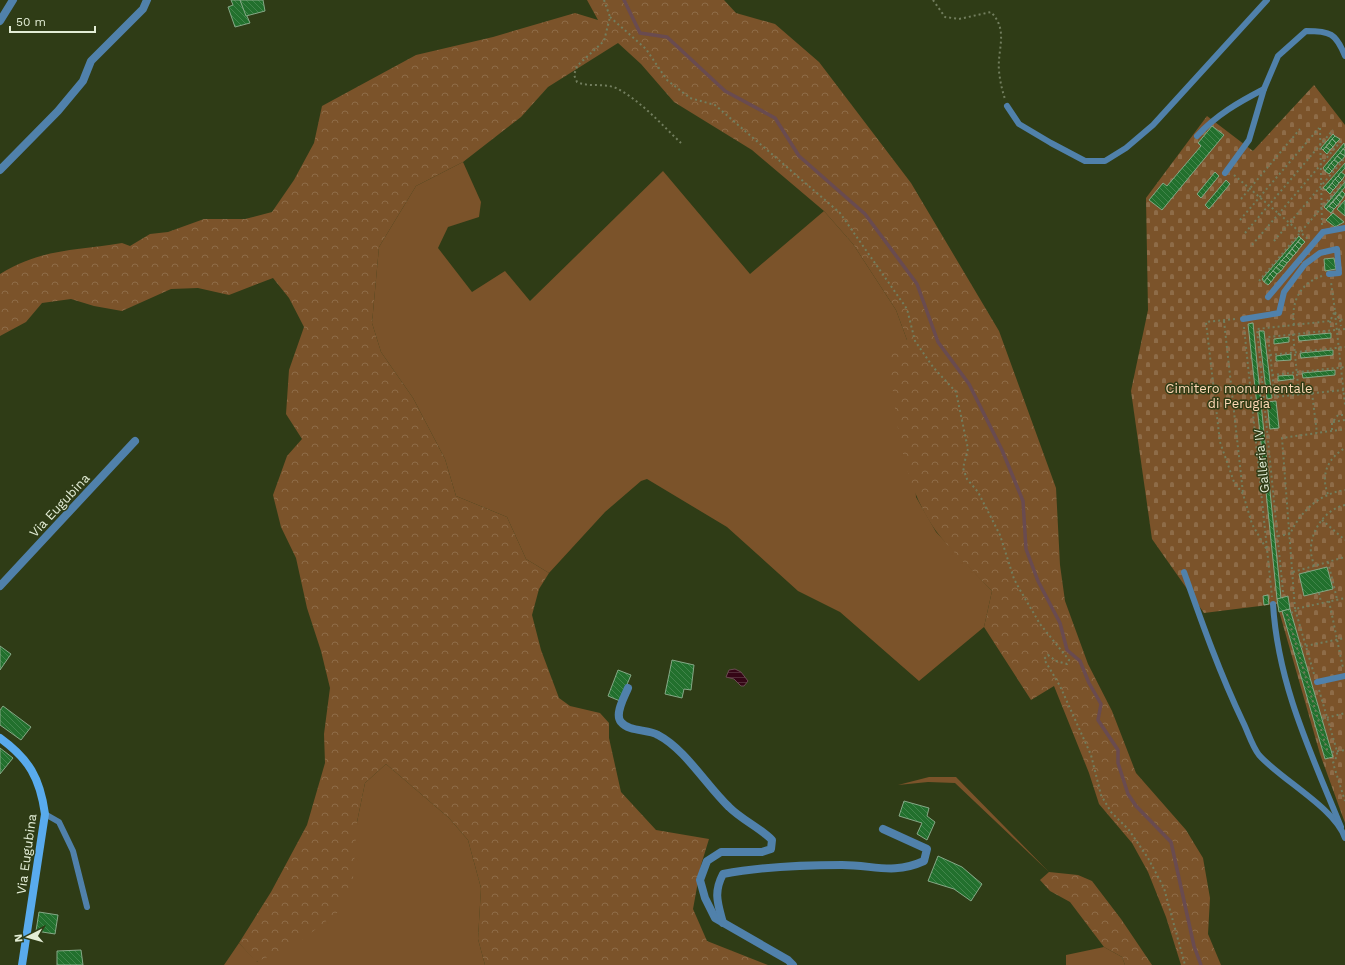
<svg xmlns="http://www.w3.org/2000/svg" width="1345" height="965" font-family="'Work Sans',sans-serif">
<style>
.grass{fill:#7b532a}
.forest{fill:url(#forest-crowns)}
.cemetery{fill:url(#cemetery-stones)}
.water{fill:url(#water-rules);stroke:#694b50}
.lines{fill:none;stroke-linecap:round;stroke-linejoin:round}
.stream{stroke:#694b50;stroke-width:3.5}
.building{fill:url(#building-back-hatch);stroke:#85a886}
.path{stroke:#727e5e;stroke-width:2;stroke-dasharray:2 3;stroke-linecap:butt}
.lane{stroke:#5081ab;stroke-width:6}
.street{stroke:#5081ab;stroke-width:8}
.secondary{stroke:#59abed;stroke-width:8}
.labels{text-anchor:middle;stroke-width:3;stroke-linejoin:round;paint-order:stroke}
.park-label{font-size:13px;fill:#ffd9b6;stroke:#2f3c16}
.street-label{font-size:13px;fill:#e3edd6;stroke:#2f3c16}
</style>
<defs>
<pattern id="forest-crowns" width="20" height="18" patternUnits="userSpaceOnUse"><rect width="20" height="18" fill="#7b532a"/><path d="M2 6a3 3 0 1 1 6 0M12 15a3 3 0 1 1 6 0" fill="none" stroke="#8e6c48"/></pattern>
<pattern id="cemetery-stones" width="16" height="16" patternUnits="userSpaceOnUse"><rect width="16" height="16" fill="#7b532a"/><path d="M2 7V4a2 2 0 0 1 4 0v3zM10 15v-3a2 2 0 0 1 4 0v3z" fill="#8e6c48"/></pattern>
<pattern id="water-rules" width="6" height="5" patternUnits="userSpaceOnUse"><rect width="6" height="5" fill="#350616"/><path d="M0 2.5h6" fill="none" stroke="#522b37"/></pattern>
<pattern id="building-back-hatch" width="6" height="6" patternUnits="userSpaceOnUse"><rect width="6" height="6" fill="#22702d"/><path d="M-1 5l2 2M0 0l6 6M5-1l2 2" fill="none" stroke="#42854b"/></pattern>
</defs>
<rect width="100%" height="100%" fill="#2f3c16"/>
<g class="grass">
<polygon points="463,162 481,202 479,217 448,227 438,248 472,292 505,271 530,301 663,171 750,274 824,211 853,244 896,310 907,340 916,497 936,532 992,591 984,627 919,681 840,612 798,591 727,527 647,479 641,481 605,512 549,573 526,559 507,517 456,496 445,459 413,398 381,352 372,323 379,247 416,186"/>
<polygon points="386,764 449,818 468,840 481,888 478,939 485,965 224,965 239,943 257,962 357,822 365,783"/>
<polygon points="929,777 956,777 1049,872 955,783 928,782 898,785"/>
<polygon points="1104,947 1122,957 1125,965 1066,965 1066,955"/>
</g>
<g class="forest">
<path d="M587 0H724L736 13 775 24 819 62 911 183 999 331 1056 488 1060 565 1065 601 1088 664 1112 711 1136 773 1186 830 1203 858 1210 898 1208 934 1221 965H1181L1166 917 1148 872 1132 843 1099 804 1089 773 1054 686 1031 700 984 627 992 591C975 573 950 550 936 531 900 480 896 417 889 357L907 340 896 310 853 244 824 211 752 150 674 102 641 64 618 43 548 87 521 117 463 162 416 186 379 247 372 323 381 352 413 398 445 459 456 496 507 517 526 559 549 573 539 589 532 615 541 650 559 698 570 706 600 713 609 723V738L621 792 656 830 709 839 701 865 693 909 707 941 768 965H485L478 939 481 888 468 840 449 818 386 764 365 783 357 822 353 878 337 913 295 945 256 962 239 943 271 892 307 825 325 763 324 734 330 688 321 651 307 608 296 558 281 527 273 495 287 456 302 439 286 414 289 370 304 327 289 298 273 278 229 295 198 288 171 289 122 311 94 306 71 299 42 303 26 322 0 336V274C42 248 76 251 122 243L130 246 150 234 168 232 204 219H245L272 212 294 180 314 143 322 106 416 55 493 37 575 13 598 20Z"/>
<polygon points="1049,872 1078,875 1092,881 1121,919 1152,965 1125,965 1122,957 1104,947 1070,902 1050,891 1040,880"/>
</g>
<polygon class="cemetery" points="1314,85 1345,125 1345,823 1320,754 1277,604 1204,613 1152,539 1131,391 1148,310 1146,198 1207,116 1253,151"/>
<polygon class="water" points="735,669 741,672 748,681 744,686 741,686 734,679 726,677 729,670"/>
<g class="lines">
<polyline class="stream" points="624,0 640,33 667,37 725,91 775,118 799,156 865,214 917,284 938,342 969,384 1002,450 1023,501 1026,549 1038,581 1060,623 1067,650 1080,661 1089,683 1101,704 1098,720 1118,750 1118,763 1128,794 1136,806 1171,842 1194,946 1201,965"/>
</g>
<g class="building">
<polygon points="231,0 240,0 250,23 235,27 228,7 233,5"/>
<polygon points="240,0 263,0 265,11 246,16"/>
<polygon points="1212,126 1224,135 1162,210 1149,200 1163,183 1167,186 1201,146 1198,143"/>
<polygon points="1333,134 1335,136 1323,150 1321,148"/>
<polygon points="1335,136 1340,139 1336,143 1332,139"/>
<polygon points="1332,139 1336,143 1333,147 1329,143"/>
<polygon points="1329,143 1333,147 1330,150 1326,147"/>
<polygon points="1344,143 1345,147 1325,171 1323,168"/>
<polygon points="1326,147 1330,150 1327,154 1323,150"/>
<polygon points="1343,149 1345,150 1345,156 1340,153"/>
<polygon points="1340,153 1345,156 1342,160 1337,156"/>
<polygon points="1337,156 1342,160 1338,163 1334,160"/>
<polygon points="1334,160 1338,163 1335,167 1331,163"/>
<polygon points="1331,163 1335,167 1332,171 1328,167"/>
<polygon points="1345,163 1345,168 1326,190 1323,188"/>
<polygon points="1328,167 1332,171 1329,174 1325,171"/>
<polygon points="1215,172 1219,176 1201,198 1197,194"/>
<polygon points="1341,172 1345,175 1342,180 1338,176"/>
<polygon points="1338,176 1342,180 1339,183 1335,179"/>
<polygon points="1335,179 1339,183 1336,187 1332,183"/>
<polygon points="1226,180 1230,184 1209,209 1205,205"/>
<polygon points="1345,182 1345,187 1326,209 1324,207"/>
<polygon points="1332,183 1336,187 1333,190 1329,187"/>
<polygon points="1329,187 1333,190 1330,194 1326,190"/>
<polygon points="1342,191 1345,194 1343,198 1339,195"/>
<polygon points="1339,195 1343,198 1340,202 1336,198"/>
<polygon points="1336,198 1340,202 1337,206 1333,202"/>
<polygon points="1345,200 1345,216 1337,209"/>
<polygon points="1333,202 1337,206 1334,209 1329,206"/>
<polygon points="1329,206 1334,209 1331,213 1326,209"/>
<polygon points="1333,213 1344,222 1335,227 1326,220"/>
<polygon points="1299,236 1301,238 1264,282 1262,279"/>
<polygon points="1301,238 1305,242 1302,245 1298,242"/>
<polygon points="1298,242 1302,245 1299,249 1295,245"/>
<polygon points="1295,245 1299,249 1296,253 1292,249"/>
<polygon points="1292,249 1296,253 1293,256 1289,253"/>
<polygon points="1289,253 1293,256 1290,260 1286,256"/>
<polygon points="1286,256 1290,260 1287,263 1282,260"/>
<polygon points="1334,258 1336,269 1325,271 1324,259"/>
<polygon points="1282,260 1287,263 1284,267 1279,264"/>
<polygon points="1279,264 1284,267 1281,271 1276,267"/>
<polygon points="1276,267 1281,271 1277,274 1273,271"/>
<polygon points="1273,271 1277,274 1274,278 1270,274"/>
<polygon points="1270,274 1274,278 1271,282 1267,278"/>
<polygon points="1267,278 1271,282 1268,285 1264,282"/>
<polygon points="1253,323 1264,433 1260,433 1248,324"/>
<polygon points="1259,331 1264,331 1272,398 1267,399"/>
<polygon points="1331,333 1331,338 1299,341 1298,336"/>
<polygon points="1289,337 1289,342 1274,344 1274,339"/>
<polygon points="1333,350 1333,355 1301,358 1300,353"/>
<polygon points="1291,354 1291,360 1276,361 1276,356"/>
<polygon points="1335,370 1335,375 1303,378 1302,373"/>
<polygon points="1293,375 1294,379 1278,381 1278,376"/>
<polygon points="1276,401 1279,428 1270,429 1267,402"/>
<polygon points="1260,433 1264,433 1281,598 1277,599"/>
<polygon points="1327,567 1333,589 1304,596 1299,574"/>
<polygon points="1268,595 1269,604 1264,605 1263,596"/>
<polygon points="1288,596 1290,609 1279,612 1277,599"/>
<polygon points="1290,609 1333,757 1325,759 1282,611"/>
<polygon points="0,646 11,654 0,670"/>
<polygon points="672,660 694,665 691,690 684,689 682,698 665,694"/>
<polygon points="618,670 631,675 620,701 608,696"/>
<polygon points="3,706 31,727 21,740 0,725 0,710"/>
<polygon points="0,748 13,758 0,774"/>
<polygon points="904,801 929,808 927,816 935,822 927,840 917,834 922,823 899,816"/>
<polygon points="938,856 962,867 982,884 971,901 954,889 928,881"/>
<polygon points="39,912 58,915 55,934 36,931"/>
<polygon points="81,950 83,965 57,965 57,951"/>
</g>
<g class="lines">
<g class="path">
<path d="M604 0 610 17 604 41 577 66 574 75 577 82C590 88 605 82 618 89 642 102 662 125 681 143"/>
<path d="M933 0 945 17 959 19 991 12C1009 31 997 49 999 71 1000 81 1002 90 1005 99"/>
<polyline points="610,17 646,49 667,80 690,98 715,105 840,213 907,309 915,341 933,367 956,392 968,449 963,468 967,479 978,492 1000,535 1014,579 1020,590 1040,624 1069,660 1067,664 1056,661 1048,655 1044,659 1060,686 1091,755 1101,795 1111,812 1129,830 1148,858 1164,888 1185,965"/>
<polyline points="1320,128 1322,225"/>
<polyline points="1234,175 1308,239"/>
<polyline points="1241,199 1300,129"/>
<polyline points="1240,220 1319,128"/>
<polyline points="1245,233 1333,130"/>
<polyline points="1274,241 1345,158"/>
<polyline points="1252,245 1341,141"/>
<polyline points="1259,281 1345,180"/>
<polyline points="1335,312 1340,320 1345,319"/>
<polyline points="1335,313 1345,405"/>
<polyline points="1235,319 1206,322 1220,442 1234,482 1243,494 1252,524 1267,550"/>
<polyline points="1340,320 1341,326"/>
<polyline points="1224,321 1243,493"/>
<polyline points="1330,321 1331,327"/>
<path d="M1294 325C1291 302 1299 284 1322 276"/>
<polyline points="1244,327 1272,597"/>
<polyline points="1345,329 1268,337 1275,397 1345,390"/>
<polyline points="1293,334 1299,395"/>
<polyline points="1270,355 1345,347"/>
<polyline points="1272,375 1345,367"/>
<polyline points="1312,393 1317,433"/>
<polyline points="1333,422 1345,420"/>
<polyline points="1332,430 1332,423 1338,415 1345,415"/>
<path d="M1328 494C1320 475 1328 458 1345 448"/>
<polyline points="1322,520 1345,540"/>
<path d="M1278 536 1290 534C1301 511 1319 494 1345 490"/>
<polyline points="1328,562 1337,599"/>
<path d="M1314 566C1313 561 1310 553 1311 547 1312 529 1326 509 1345 505"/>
<polyline points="1293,572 1345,557"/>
<polyline points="1283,592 1257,329 1330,321 1335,311 1331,282"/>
<polyline points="1319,593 1321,602"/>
<polyline points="1329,601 1343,668"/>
<polyline points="1295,609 1282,438 1345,429"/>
<polyline points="1291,613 1296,611"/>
<polyline points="1287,614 1328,753"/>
<polyline points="1301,647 1345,638"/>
<polyline points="1314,674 1295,609 1345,598"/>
<polyline points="1319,690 1337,751 1337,756 1333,763 1345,801"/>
<polyline points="1322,719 1345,713"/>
<polyline points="1332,752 1345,750"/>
</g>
<g class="lane">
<polyline points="1007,106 1019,124 1051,143 1085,161 1105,161 1126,148 1153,125 1267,0"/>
<path d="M1197 136C1216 115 1239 102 1264 89"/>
<path d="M1225 173 1249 140 1264 89 1278 56 1306 31C1330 31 1336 33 1345 56"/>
<polyline points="1268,297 1323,232 1345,228"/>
<polyline points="1243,319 1279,313 1284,292 1305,264 1320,253 1337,249 1339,273 1329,274"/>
<path d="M1184 572C1202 623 1220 674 1243 722 1248 732 1252 746 1259 755 1280 779 1335 808 1345 838"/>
<path d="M1273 604C1278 685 1311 753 1341 827"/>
<polyline points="1317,682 1345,676"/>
<polyline points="45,814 59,822 73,851 87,907"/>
</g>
<g class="street">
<polyline points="0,21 13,0"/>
<polyline points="0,170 58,111 83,81 91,61 143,9 147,0"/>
<polyline points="0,586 135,441"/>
<path d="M628 688C625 696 614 714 621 722 629 732 648 729 658 735 685 749 706 785 729 807 742 820 759 827 772 840L771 849 762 852H721L707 861 700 880 705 898 715 918 788 960 793 965"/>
<path d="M723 923C718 904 713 893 723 874 760 867 805 865 842 865 874 865 893 875 924 861L927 849 883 829"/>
</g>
<path class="secondary" d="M0 738C29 759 40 778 45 814L22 965"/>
</g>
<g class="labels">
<g class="park-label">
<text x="1239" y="393">Cimitero monumentale<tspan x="1239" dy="15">di Perugia</tspan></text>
</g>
<g class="street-label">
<text transform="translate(1261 461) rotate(-96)" y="5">Galleria IV</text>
<text transform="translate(59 505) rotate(-47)" y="5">Via Eugubina</text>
<text transform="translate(26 854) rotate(-82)" y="5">Via Eugubina</text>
</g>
</g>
<g transform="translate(28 937) rotate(264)" stroke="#2f3c16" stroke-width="3" paint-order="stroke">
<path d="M0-3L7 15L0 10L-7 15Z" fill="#e3edd6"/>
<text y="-6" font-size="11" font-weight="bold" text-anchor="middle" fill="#e3edd6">N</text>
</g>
<path d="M10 26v6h85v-6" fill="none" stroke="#e3edd6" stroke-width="2"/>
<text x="16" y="26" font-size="12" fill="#e3edd6" stroke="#2f3c16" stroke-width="3" paint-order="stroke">50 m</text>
</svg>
